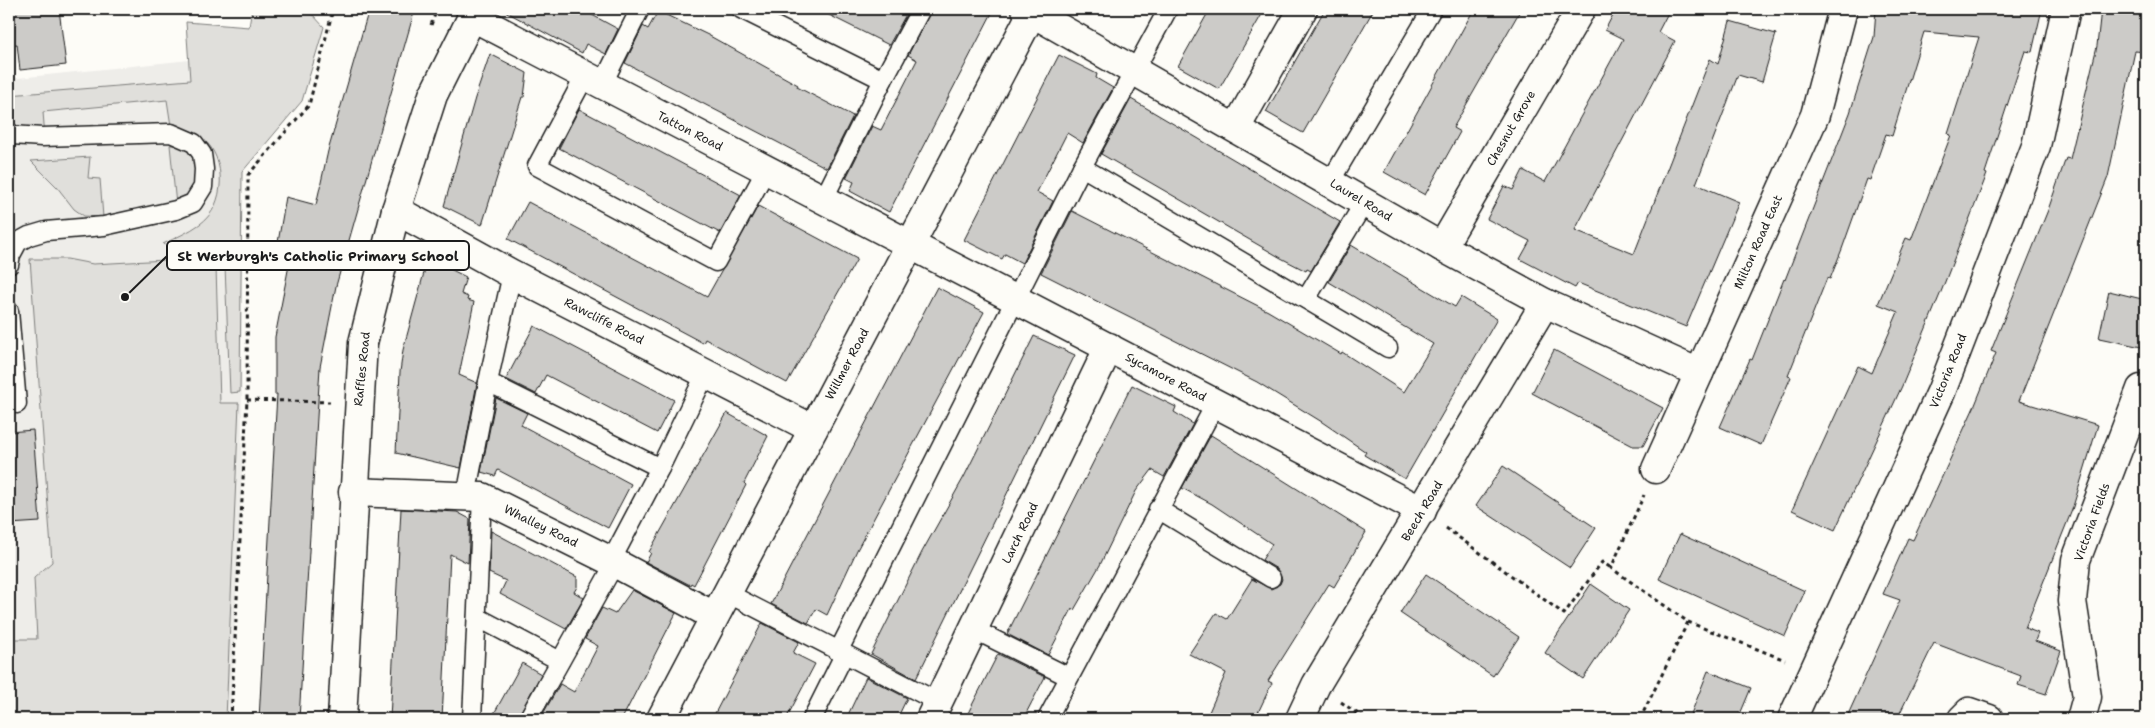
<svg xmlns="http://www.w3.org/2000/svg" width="2155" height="728" font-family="'Shantell Sans',sans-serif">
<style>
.built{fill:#eeede9}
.green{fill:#e0dfdb;stroke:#7e7e7c}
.building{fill:#cccbc8;stroke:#1c1c1c}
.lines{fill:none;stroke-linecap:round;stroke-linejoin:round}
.service-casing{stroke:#1c1c1c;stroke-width:21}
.minor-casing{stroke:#1c1c1c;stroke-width:31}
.path{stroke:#1c1c1c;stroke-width:3;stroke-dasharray:4 4;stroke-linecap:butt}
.service{stroke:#fdfcf7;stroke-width:18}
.minor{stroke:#fdfcf7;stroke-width:28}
.labels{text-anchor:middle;stroke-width:4.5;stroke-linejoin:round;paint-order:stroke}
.street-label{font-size:12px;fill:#1c1c1c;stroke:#fdfcf7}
.leader{fill:none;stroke:#1c1c1c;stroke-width:2}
.callout-dot{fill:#1c1c1c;stroke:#fdfcf7;stroke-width:2}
.callout{fill:#fdfcf7;stroke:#1c1c1c;stroke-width:2}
.callout-label{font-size:14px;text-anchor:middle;font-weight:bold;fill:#1c1c1c}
</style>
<rect width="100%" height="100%" fill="#fdfcf7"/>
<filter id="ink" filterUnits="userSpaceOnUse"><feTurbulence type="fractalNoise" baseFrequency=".02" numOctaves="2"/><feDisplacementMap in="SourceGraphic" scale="10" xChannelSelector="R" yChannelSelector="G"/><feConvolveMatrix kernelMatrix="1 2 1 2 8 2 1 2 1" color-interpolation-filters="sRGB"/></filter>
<g filter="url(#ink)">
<polygon class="built" points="199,59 241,122 242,470 231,719 9,719 9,79"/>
<g class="green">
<path d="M252 9H296L313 15 324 27 302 101 242 172 240 392 230 393 225 266C200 235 187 257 163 244 175 238 189 232 200 224 226 206 227 158 203 139 195 132 180 130 171 126L167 100 43 112 45 137C14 126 9 130 9 95L190 80 186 22 249 27Z"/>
<polygon points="170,145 180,145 197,156 204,184 176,205"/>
<polygon points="90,157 88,178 100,179 103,217 84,216 74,209 57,187 31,161"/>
<polygon points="203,258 216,267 220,403 239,403 226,719 9,719 9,684 13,673 10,639 37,639 34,578 52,562 30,259 67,259 93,264"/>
</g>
<g class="building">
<polygon points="9,9 59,9 66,65 20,70 17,44 9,45"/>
<polygon points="369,9 415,9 336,286 320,367 299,719 259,719 277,394 275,394 275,337 289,265 278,263 277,248 286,197 316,205 328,151"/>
<polygon points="501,9 581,9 618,29 606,54 586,44 582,53"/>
<polygon points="817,9 909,9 889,45"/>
<polygon points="932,9 994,9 889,212 850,191 854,182 846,178 872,126 881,130 917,60 908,55"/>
<polygon points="1210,9 1265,9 1219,89 1178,66"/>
<polygon points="1325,9 1374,9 1303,133 1266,112"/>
<polygon points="1474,9 1521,9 1453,128 1460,132 1425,195 1384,172"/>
<polygon points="1616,9 1670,9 1658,32 1675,41 1575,230 1634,254 1710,59 1718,64 1730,21 1776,34 1762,82 1738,75 1696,184 1739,202 1686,327 1578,283 1575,288 1520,259 1530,241 1487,219 1504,186 1513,190 1523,170 1545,182 1623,39 1605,30"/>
<polygon points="1876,9 2042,9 2032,52 2025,51 1985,173 1987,174 1941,292 1902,386 1835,530 1792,510 1858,366 1872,373 1898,312 1878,304 1906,238 1911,240 1951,135 1948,134 1979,37 1924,32 1892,136 1886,134 1870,180 1867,179 1842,249 1830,279 1827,278 1788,376 1791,377 1761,445 1720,427 1750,359 1752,360 1784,279 1785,280 1850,113 1874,37"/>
<polygon points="2101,9 2146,9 2146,52 2135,51 2108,177 2019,401 2098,425 2072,510 2025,628 2038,633 2035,641 2061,651 2046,694 2018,685 2021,676 1934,643 1897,719 1846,719 1900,600 1883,594 1908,538 1913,540 1975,405 1996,353 1991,351 2048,210 2066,158 2070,159 2097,46"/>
<polygon points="658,11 708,35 798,85 797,87 853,116 827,168 625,63 643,26 648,29"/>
<polygon points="490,54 527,73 524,97 522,97 482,225 444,206 475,98"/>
<polygon points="1059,55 1097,74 1096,78 1113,88 1083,143 1067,133 1037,192 1053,201 1022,263 1005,254 1002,259 964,240"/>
<polygon points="1131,99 1340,222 1311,271 1307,269 1306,271 1281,258 1101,154"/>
<polygon points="579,109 741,195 720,233 559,148"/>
<polygon points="528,202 707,297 758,206 857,259 787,383 705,339 703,343 508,239"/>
<polygon points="1072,211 1268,311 1341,354 1342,352 1404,392 1433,344 1329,282 1351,245 1455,307 1461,297 1497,319 1405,479 1364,455 1366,452 1322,422 1257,382 1041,273"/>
<polygon points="428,258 466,277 461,294 468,297 467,300 474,302 459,375 477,383 461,468 396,453 400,372 403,350"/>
<polygon points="937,287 984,312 857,550 827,615 816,609 808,623 771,604"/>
<polygon points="2109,291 2146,300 2146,348 2099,338"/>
<polygon points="534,326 674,400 657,433 546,375 536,394 506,379"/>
<polygon points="1034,336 1075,355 916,679 871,654 922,552 964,477"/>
<polygon points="1554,350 1663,408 1643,446 1633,446 1532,393"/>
<polygon points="1132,385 1176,407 1174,412 1193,424 1164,477 1152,470 1136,491 1100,565 1074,610 1072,609 1048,655 1007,634"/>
<polygon points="496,398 527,413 521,425 631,484 608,528 498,470 495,476 481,472"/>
<polygon points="727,413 768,436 744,483 746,485 694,585 691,583 690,585 646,562 651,553 649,552"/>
<polygon points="33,430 40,522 9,524 9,432"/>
<polygon points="1211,435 1366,532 1334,587 1329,584 1268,681 1272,683 1255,719 1206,719 1226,673 1189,654 1216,613 1227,619 1252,579 1271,589 1280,584 1282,579 1277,569 1262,560 1272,544 1212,504 1182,488"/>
<polygon points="1503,466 1596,528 1570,568 1476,506"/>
<polygon points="401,509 457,512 470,519 468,563 450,554 442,719 390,719"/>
<polygon points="491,531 577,577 577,587 574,592 584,598 566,629 500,594 506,581 489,573"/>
<polygon points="1680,534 1805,591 1785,636 1659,579"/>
<polygon points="1426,574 1519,637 1493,676 1400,613"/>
<polygon points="1591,584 1629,610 1583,679 1545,653"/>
<polygon points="632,590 676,613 622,719 540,719 560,684 574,692 598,646 585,639 602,608 615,614"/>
<polygon points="762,623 799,642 793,653 815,664 786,719 712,719"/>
<polygon points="998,654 1045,677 1023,719 965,719"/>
<polygon points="522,663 541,674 517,719 491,719"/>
<polygon points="1708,671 1751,688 1738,719 1689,719"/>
<polygon points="866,677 907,698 897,719 846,719"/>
</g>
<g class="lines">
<defs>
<g id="service">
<polyline points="741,9 883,80 823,200"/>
<polyline points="585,76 537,166 716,262 766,170"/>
<polyline points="883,80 921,9"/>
<polyline points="602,85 640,9"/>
<polyline points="9,132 12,135 42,137 171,133 194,143 202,154 204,169 203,187 193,203 176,210 104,226 46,231 29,236 18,242 11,255 9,265"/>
<polyline points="1082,167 1388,348"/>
<polyline points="1330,182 1432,9"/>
<polyline points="512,274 488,382 660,468 611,561"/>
<polyline points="1306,299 1364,203"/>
<polyline points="9,311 17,404"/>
<polyline points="660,468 706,373"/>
<polyline points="466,496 488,382"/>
<polyline points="1158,509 1271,578"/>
<polyline points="727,593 938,702"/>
<polyline points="477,617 560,661"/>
<polyline points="973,629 1069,677"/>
<polyline points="838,652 1082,167 1168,9"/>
<polyline points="472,719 482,497"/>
<polyline points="528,719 615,563"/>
<polyline points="812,719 844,655"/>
<polyline points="1047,719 1216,403"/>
</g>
<g id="minor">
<polyline points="1026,9 1442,247 1545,303 1699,373"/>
<polyline points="471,16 1422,511"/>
<polyline points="1236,128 1303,9"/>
<polyline points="396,210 512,274 813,429"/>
<polyline points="1442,247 1581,9"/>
<polyline points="1656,469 1815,115 1843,9"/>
<polyline points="353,492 482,497 611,561 714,616"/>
<polyline points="342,719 363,343 396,210 433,95 476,9"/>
<polyline points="661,719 1034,9"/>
<polyline points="930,719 1109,347"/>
<polyline points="1300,719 1316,685 1545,303"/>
<polyline points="1792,719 1941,392 2036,146 2066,9"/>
<polyline points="1962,719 1969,712 1989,719"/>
<polyline points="2081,719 2087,697 2072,601 2076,560 2141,389"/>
</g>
</defs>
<use href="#service" class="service-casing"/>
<use href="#minor" class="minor-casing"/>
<g class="path">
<polyline points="431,25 437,9"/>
<polyline points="247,400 330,402"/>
<polyline points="1446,528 1564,614 1602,562 1611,568"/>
<polyline points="1688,622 1785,660"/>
<polyline points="1341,702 1365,719"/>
<polyline points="231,719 247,400 248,175 309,105 333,9"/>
<polyline points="1640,719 1688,622 1611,568 1644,495"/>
</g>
<use href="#service" class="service"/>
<use href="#minor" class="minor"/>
</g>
</g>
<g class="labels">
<g class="street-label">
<text transform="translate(1511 128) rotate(-60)" y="4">Chesnut Grove</text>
<text transform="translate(690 131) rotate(27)" y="4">Tatton Road</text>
<text transform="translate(1361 200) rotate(31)" y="4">Laurel Road</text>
<text transform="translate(1758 242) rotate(-66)" y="4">Milton Road East</text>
<text transform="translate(604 321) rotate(27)" y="4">Rawcliffe Road</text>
<text transform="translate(847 364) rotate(-62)" y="4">Willmer Road</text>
<text transform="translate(362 369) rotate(-84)" y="4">Raffles Road</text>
<text transform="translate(1948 371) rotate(-68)" y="4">Victoria Road</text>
<text transform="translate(1166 377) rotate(28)" y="4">Sycamore Road</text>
<text transform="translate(1422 511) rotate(-59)" y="4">Beech Road</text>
<text transform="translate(2092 522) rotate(-70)" y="4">Victoria Fields</text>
<text transform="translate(541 526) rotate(26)" y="4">Whalley Road</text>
<text transform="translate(1020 533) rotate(-64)" y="4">Larch Road</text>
</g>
</g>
<path class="leader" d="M125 297L167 256"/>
<circle class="callout-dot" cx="125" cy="297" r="5"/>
<rect class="callout" x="167" y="241" width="302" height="29" rx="5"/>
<g class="callout-label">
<text x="318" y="261">St Werburgh's Catholic Primary School</text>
</g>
<rect width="2155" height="728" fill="none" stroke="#fdfcf7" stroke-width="30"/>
<rect x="15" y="15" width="2125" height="698" fill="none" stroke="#1c1c1c" stroke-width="2" filter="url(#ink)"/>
</svg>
